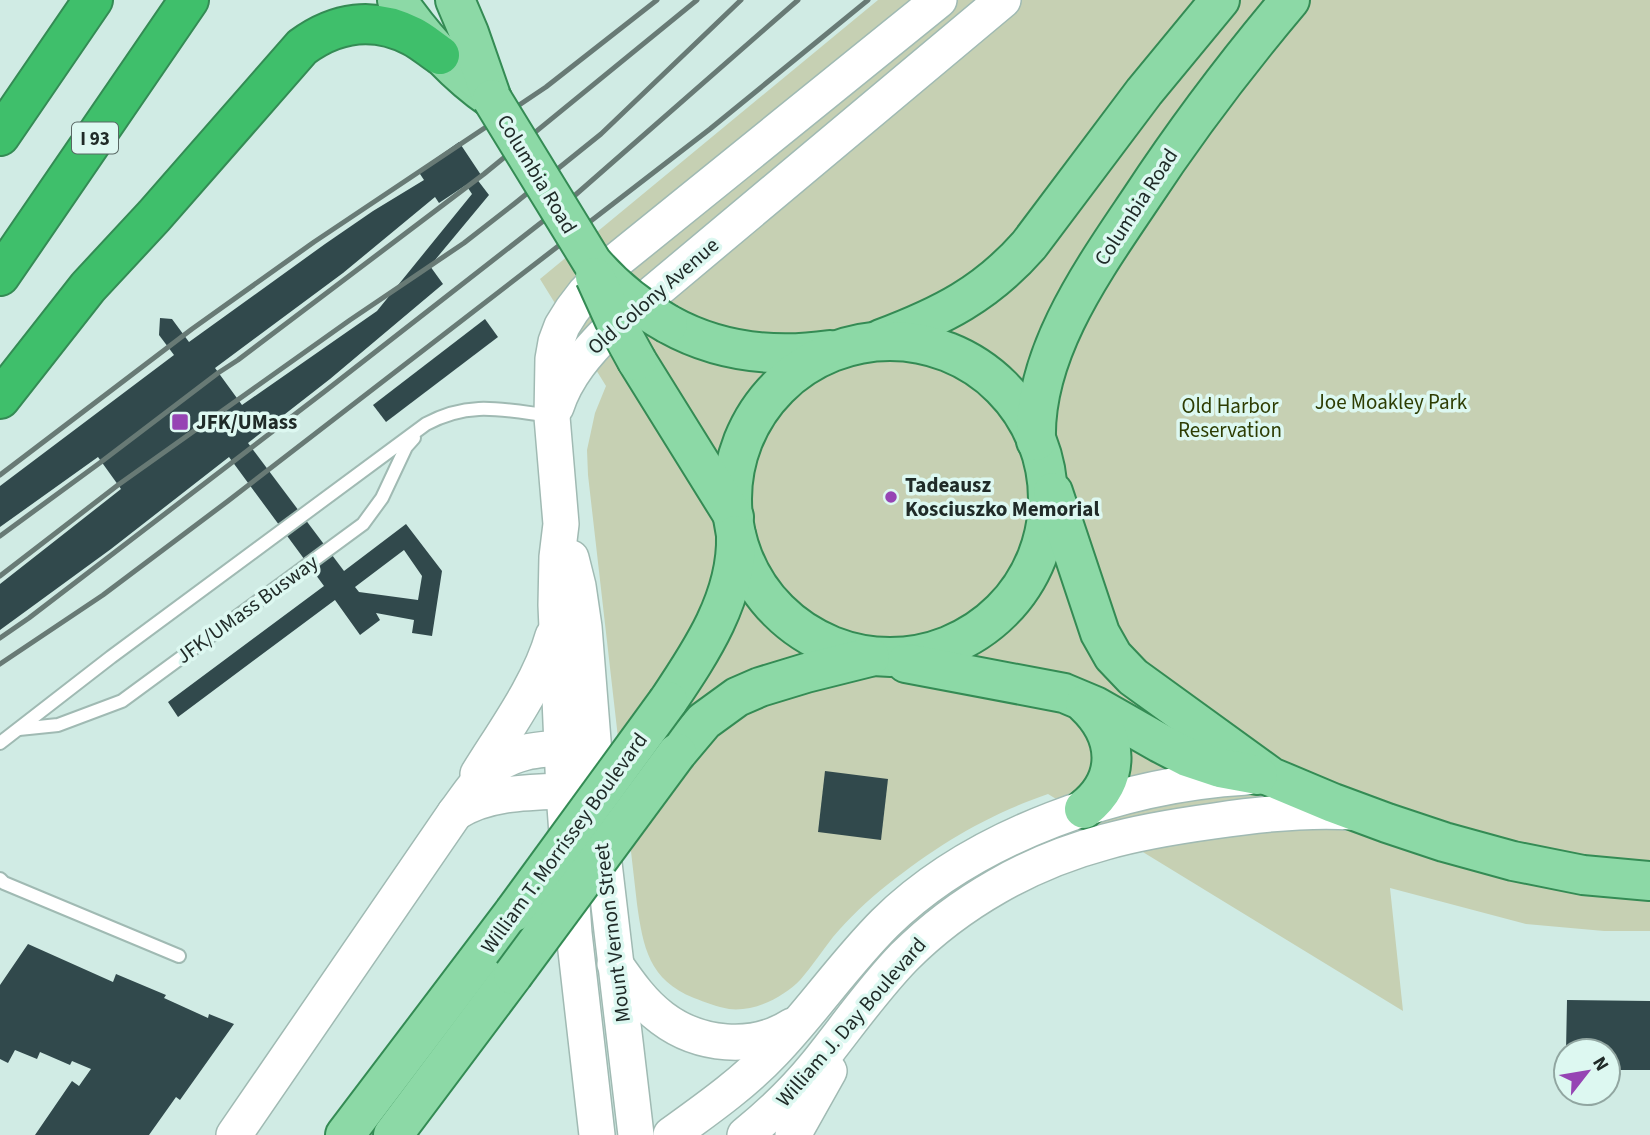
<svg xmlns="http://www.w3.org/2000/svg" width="1650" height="1135" font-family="'Source Sans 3',sans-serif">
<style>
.green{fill:#c6d0b3}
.building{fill:#31494c;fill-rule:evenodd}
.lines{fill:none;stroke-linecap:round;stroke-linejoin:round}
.lane-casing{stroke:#a0bab3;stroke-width:16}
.secondary-casing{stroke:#a0bab3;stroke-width:38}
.primary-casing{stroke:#348b54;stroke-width:42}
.highway-casing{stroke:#348b54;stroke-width:42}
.lane{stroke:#fff;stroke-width:12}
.secondary{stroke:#fff;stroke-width:35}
.primary{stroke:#8cd9a6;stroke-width:38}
.highway{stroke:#3fbf6b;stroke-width:38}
.rail{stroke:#687a75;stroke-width:5}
.primary-bridge-casing{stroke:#348b54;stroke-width:42;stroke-linecap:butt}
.primary-bridge{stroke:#8cd9a6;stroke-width:38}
.poi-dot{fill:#9645b4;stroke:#ddf8f1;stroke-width:2.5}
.labels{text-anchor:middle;stroke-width:7;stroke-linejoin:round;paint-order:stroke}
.shield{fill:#ddf8f1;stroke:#596864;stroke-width:2}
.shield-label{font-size:19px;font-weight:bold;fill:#202b28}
.street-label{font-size:21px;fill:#202b28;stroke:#ddf8f1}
.park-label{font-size:21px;fill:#2e3d03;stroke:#ddf8f1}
.poi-label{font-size:21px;font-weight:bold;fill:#202b28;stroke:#ddf8f1;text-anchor:start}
</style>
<rect width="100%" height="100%" fill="#d0ebe4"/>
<path class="green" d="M878 0H1650V931H1604L1526 924 1390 888 1403 1011 1048 794C985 816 939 844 887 885 868 900 849 918 833 937 822 951 812 966 801 979 784 997 755 1012 729 1009 717 1007 705 1002 694 998 649 980 643 947 637 904L588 475 587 450 595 413 606 386 540 279Z"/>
<g class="building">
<path d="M459 142 481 175 476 178 489 195 430 266 443 284 330 379 248 443 344 571 406 524 442 571 432 636 412 633 414 620 376 613 380 620 360 635 335 600 178 717 168 702 324 586 229 457 111 549 0 630V584L121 489 98 457 0 527V486L174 355 159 335 160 318 172 319 189 342 325 244 373 211 424 180 418 171ZM466 185 472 194 377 311 242 405 215 368 343 273 435 197 439 203ZM404 550 422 576 418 600 359 592 355 587Z"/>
<polygon points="485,319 498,337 386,422 373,405"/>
<polygon points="825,771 888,779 881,840 818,832"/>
<polygon points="28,944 113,982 116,974 166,995 164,998 208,1018 209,1014 234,1024 180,1100 176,1097 149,1135 35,1135 72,1081 79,1086 91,1069 72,1061 70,1065 40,1052 37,1059 15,1050 8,1063 0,1059 0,985"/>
<polygon points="1567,1000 1650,1001 1650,1070 1608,1070 1608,1051 1566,1051"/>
</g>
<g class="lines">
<defs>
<g id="lane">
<polyline points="19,729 58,725 122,701 363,524 382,498 406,447 414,438"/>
<path d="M0 743 111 657 426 424C470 400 504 410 551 416"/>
<polyline points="0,879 4,883 179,956"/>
</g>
<g id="secondary">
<path d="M556 407C566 376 587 352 610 329L1003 0"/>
<polyline points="571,558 578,586 584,627 600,829 636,1135"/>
<path d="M478 774C504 732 540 683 553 636"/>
<path d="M455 813C491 788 546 793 588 790"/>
<path d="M615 964C629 984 643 1004 662 1018 699 1046 753 1051 792 1026"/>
<path d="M234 1135 455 813C465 800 474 785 486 774 512 747 548 749 583 747"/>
<polyline points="597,1135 574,933 564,792 556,605 557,557 561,524 552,417 553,359 556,342 562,326 572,310 585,293 616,261 939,0"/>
<path d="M671 1135C707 1109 744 1083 774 1051 813 1010 845 963 885 923 974 835 1123 784 1247 777"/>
<path d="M745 1135C771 1114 796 1090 817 1064 846 1028 872 990 904 957 959 902 1030 862 1105 842 1140 832 1178 826 1214 821 1260 814 1306 809 1352 812"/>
<polyline points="793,1135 829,1071"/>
</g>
<g id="primary">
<path d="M397 0C424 39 453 72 492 99"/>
<polyline points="455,0 469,33 492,99"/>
<path d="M668 324C718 352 774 358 830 350"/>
<path d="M881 339C942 316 986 294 1029 245L1144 92 1220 0"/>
<circle cx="890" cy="499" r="158"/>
<polyline points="637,361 734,517"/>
<path d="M1036 441C1033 353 1093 270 1140 200 1186 130 1236 64 1290 0"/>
<polyline points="1053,492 1100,633 1113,656 1133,677 1271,777 1333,803 1387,823 1444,842 1513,861 1583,875 1650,881"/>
<polyline points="906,663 1064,693 1095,706 1160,743 1187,757 1220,768 1258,775"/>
<path d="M668 701C701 652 738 597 736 535"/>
<polyline points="677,753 704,721 737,697 760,687 806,673 870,657"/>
<path d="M1084 809C1122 779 1119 736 1085 704"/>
<polyline points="345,1135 514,912"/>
<polyline points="393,1135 513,975"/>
</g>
<g id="highway">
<polyline points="0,136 93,0"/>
<polyline points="0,276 189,0"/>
<path d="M0 399 88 287 154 216 302 47C336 22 373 16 412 36 422 41 431 49 440 55"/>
</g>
</defs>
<use href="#lane" class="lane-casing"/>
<use href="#secondary" class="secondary-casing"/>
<use href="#primary" class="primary-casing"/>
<use href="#highway" class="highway-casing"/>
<use href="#lane" class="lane"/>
<use href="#secondary" class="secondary"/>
<use href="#primary" class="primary"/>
<use href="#highway" class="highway"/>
<g class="rail">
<polyline points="0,475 192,329 314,242 546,87 657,0"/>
<polyline points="0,536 101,462 218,373 238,360 484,174 697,0"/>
<polyline points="0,576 118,485 350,320 464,243 514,204 601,134 741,0"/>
<polyline points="0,638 29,618 324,392 565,204 798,0"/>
<polyline points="0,664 103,595 228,501 710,129 868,0"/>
</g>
<defs>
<g id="primary-bridge">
<path d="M492 99 592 262C614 288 638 307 668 324"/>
<polyline points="595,277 614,319 637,361"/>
<polyline points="514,912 668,701"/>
<polyline points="513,975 677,753"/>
</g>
</defs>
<use href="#primary-bridge" class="primary-bridge-casing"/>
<use href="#primary-bridge" class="primary-bridge"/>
</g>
<g class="poi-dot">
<rect x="171" y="413" width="18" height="18" rx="3.5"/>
<circle cx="891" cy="497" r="7"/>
</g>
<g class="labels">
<rect class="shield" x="72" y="122.5" width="46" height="31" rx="5"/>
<g class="shield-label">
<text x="95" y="145">I 93</text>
</g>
<g class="street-label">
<text transform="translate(537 174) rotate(59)" y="7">Columbia Road</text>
<text transform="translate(1136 207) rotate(-57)" y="7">Columbia Road</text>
<text transform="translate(653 296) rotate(-41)" y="7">Old Colony Avenue</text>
<text transform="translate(247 609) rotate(-36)" y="7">JFK/UMass Busway</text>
<text transform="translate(564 843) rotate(-54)" y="7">William T. Morrissey Boulevard</text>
<text transform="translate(612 933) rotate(-97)" y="7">Mount Vernon Street</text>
<text transform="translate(851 1022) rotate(-49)" y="7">William J. Day Boulevard</text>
</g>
<g class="park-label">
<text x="1391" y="409">Joe Moakley Park</text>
<text x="1230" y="413">Old Harbor<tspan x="1230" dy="24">Reservation</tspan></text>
</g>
<g class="poi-label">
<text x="196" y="429">JFK/UMass</text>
<text x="905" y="492">Tadeausz<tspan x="905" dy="24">Kosciuszko Memorial</tspan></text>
</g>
</g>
<g transform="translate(1587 1072) rotate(59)"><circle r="33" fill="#ddf8f1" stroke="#91a6a1" stroke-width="2"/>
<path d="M0-5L12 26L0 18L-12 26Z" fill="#9645b4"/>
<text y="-10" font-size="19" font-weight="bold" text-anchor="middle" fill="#202b28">N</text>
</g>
</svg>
